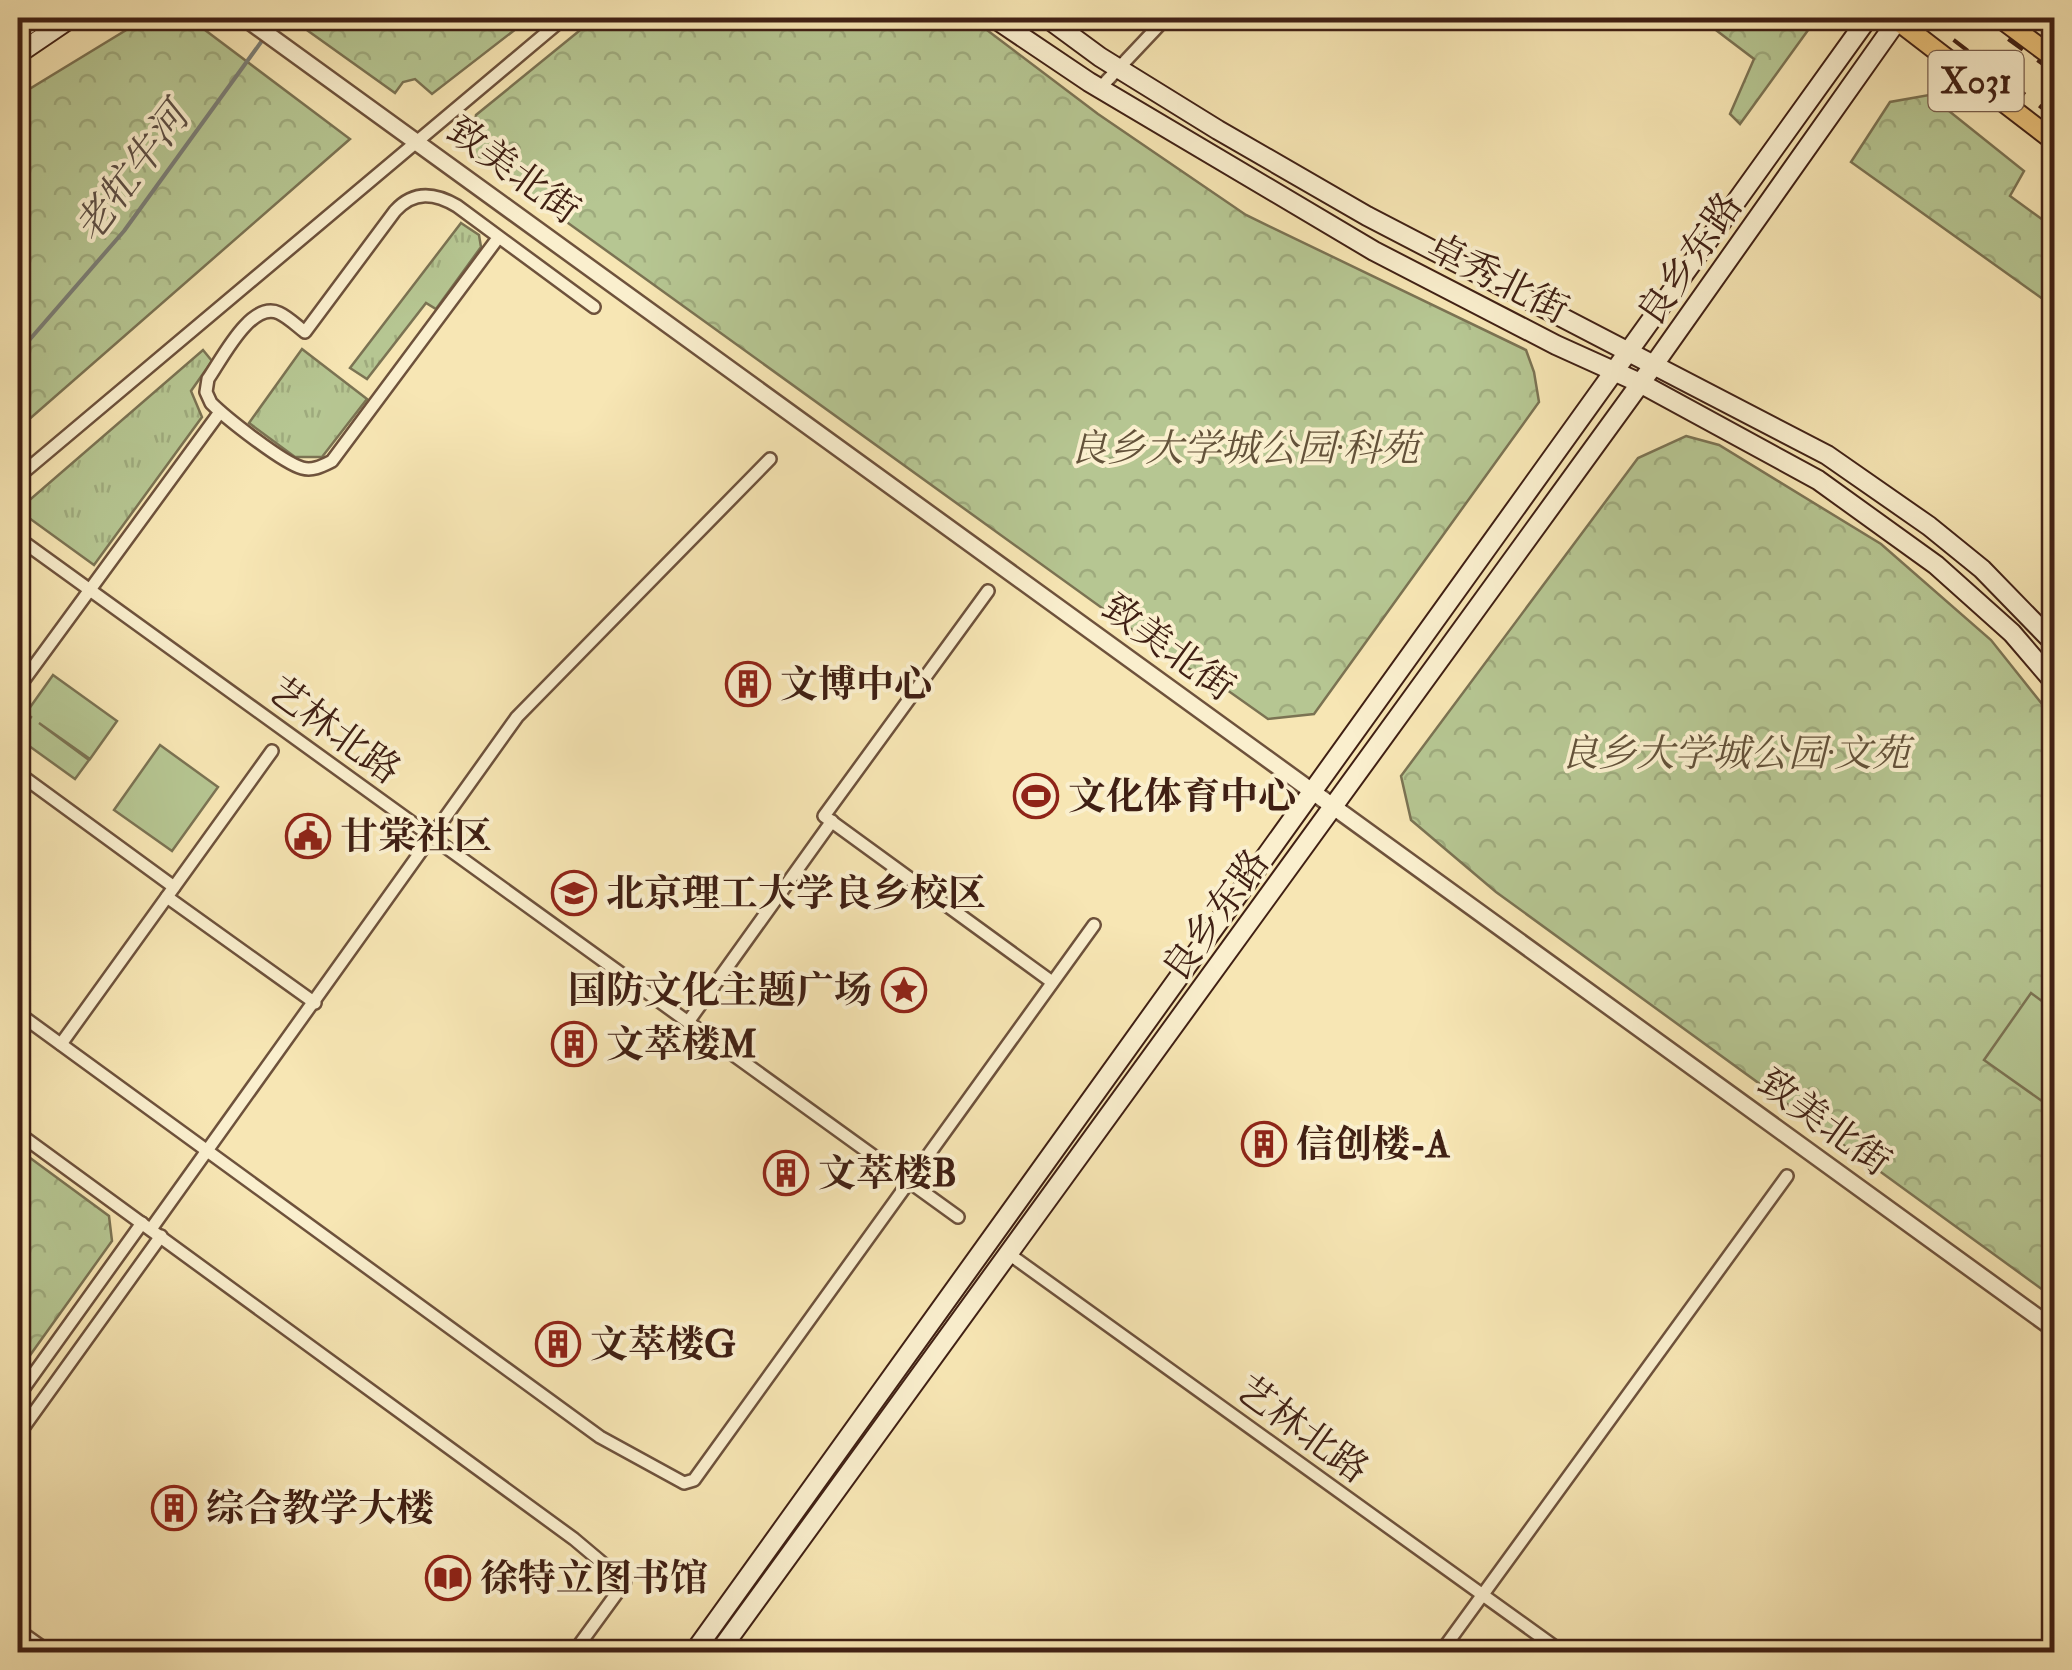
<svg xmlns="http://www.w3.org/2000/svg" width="2072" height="1670" font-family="'IM FELL Double Pica','Noto Serif SC',serif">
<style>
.grass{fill:url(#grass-tufts);stroke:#7b7353;stroke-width:2.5}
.park{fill:url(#park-crowns);stroke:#7b7353;stroke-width:2.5}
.pitch{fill:#b6c692;stroke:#7b7353;stroke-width:2.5}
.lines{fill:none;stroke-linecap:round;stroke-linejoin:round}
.stream{stroke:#7b7e76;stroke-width:4}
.minor-casing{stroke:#6e523c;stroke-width:16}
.tertiary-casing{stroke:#6e523c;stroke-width:20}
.secondary-casing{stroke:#402014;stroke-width:22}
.primary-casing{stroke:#402014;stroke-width:22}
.minor{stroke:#faefce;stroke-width:11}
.tertiary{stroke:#faefce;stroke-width:15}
.secondary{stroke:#faefce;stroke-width:18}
.primary{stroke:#ecc37a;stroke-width:18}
.rail{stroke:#402014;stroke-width:4;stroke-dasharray:18 18;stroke-linecap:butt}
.labels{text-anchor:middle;stroke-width:8;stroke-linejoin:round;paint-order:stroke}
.shield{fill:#faefce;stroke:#785e4c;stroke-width:2.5}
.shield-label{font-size:35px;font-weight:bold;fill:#402014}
.street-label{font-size:38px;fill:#402014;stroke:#faefce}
.park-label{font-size:38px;font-style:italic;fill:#63523a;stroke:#faefce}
.poi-label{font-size:38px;font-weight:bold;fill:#402014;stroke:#faefce;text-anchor:start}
.water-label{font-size:40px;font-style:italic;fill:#5d4f45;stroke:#faefce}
</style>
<defs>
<pattern id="grass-tufts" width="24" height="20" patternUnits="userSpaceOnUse" patternTransform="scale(2.5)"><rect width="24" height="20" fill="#b6c692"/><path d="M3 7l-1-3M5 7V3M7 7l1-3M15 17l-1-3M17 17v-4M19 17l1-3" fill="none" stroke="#9eaa7d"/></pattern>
<pattern id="park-crowns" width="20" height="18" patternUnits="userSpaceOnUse" patternTransform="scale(2.5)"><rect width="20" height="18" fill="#b6c692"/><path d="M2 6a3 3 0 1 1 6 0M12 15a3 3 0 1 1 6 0" fill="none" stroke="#9eaa7d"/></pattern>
</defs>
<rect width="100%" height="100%" fill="#f7e6b4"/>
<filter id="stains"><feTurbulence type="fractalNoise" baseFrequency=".002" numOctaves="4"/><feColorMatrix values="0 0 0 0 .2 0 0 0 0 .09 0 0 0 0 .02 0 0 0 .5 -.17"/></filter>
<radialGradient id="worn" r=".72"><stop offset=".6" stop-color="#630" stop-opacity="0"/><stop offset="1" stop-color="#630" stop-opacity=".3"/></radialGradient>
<g class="grass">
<polygon points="461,223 479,235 481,247 436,309 426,303 367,379 350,368"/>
<polygon points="302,349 367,399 322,457 295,457 249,423"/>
<polygon points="203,350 212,361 191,391 202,417 94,565 18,510"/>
</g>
<g class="park">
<polygon points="146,18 189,18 350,139 18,429 18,96"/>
<polygon points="290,18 530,18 432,94 415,79 403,82 395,93"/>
<polygon points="595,18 971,18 1098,114 1246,215 1526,350 1534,372 1539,402 1314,714 1268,719 1213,680 1181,665 471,153 476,115"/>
<polygon points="1700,18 1808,18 1811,26 1740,124 1730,114 1754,59"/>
<polygon points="1929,95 2024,171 2010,196 2054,228 2054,307 1851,162 1890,102"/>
<polygon points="1686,436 1719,445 1881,544 1991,640 2054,719 2054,1298 1496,892 1411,820 1401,776 1638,458"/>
<polygon points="18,1149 109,1216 112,1241 18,1372"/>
</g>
<g class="pitch">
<polygon points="53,675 117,721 90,759 39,723 89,760 75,779 18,738 31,717 26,713"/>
<polygon points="160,745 218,787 172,851 114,810"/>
<polygon points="2031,993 2054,1010 2054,1084 2042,1101 1984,1060"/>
</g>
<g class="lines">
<g class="stream">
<polyline points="270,30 279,18"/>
<polyline points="18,353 124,231 264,38"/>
</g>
<defs>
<g id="minor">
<polyline points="1100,88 1166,18"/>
<path d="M498 238 332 461C322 466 313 471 302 468 283 463 226 418 211 403L206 392 208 379C222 359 251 300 279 313 288 317 297 326 305 332L395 211C414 190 435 193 457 206L594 307"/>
<polyline points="18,477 564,18"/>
<polyline points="18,538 958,1217"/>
<polyline points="988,591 824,816 1052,982"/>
<polyline points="18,688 220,412"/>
<polyline points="18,773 174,887"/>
<polyline points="167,897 315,1003"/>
<polyline points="18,1013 600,1437 684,1483 694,1480 1094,925"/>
<polyline points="688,1022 832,821"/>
<polyline points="61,1044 272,751"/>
<polyline points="18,1133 574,1539 625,1582 574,1652"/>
<polyline points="151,1229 517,717 770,459"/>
<polyline points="1009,1254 1562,1652"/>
<polyline points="18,1396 142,1223"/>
<polyline points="18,1435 161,1236"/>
<polyline points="18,1630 49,1652"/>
<polyline points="1441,1652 1787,1176"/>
</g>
<polyline id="tertiary" points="245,18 2054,1329"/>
<g id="secondary">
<polyline points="994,18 1089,82 1374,251 1556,345 1640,383 1818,480 1936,565 2012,633 2054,682"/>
<polyline points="1047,18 1100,57 1218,130 1367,216 1827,455 1929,526 1982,569 2054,643"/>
<polyline points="18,31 38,18"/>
<polyline points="18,54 71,18"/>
<polyline points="694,1652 1868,18"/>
<polyline points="719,1652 1653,366 1899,18"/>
</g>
<g id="primary">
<polyline points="1894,18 2054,141"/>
<polyline points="2000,18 2054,58"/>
</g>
</defs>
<use href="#minor" class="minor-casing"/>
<use href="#tertiary" class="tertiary-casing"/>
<use href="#secondary" class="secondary-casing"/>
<use href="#primary" class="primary-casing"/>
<use href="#minor" class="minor"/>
<use href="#tertiary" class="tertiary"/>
<use href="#secondary" class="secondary"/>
<use href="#primary" class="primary"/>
<g class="rail">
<polyline points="1925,18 2054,117"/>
<polyline points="1979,18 2054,72"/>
</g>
</g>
<defs>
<symbol id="building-ring" viewBox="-11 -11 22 22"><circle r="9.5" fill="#faefce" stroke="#8f2418" stroke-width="1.5"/><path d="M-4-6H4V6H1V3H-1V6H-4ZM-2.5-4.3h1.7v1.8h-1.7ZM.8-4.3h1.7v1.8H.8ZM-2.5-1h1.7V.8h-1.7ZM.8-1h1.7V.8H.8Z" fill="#8f2418"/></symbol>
<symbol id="stadium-ring" viewBox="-11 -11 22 22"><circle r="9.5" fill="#faefce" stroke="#8f2418" stroke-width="1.5"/><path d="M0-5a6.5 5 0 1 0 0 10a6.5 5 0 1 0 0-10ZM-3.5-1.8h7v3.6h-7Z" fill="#8f2418"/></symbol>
<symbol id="civic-ring" viewBox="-11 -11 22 22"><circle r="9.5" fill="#faefce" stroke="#8f2418" stroke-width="1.5"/><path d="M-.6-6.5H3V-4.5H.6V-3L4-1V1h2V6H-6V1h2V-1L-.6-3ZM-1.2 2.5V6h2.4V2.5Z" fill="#8f2418"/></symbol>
<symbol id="university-ring" viewBox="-11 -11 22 22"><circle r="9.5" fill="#faefce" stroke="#8f2418" stroke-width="1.5"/><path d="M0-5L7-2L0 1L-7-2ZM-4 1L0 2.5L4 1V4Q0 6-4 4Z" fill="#8f2418"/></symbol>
<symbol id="sight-ring" viewBox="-11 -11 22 22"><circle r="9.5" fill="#faefce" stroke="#8f2418" stroke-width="1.5"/><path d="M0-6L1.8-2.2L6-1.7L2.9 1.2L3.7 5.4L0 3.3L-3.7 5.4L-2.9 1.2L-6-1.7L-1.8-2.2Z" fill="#8f2418"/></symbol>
<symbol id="library-ring" viewBox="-11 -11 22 22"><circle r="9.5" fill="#faefce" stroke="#8f2418" stroke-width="1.5"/><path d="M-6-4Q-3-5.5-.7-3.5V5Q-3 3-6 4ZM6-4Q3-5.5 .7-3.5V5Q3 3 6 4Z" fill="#8f2418"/></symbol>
</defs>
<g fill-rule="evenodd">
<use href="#building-ring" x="723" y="659" width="50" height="50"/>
<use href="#stadium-ring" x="1011" y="771" width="50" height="50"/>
<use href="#civic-ring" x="283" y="811" width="50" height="50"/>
<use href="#university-ring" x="549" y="868" width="50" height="50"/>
<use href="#sight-ring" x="879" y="965" width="50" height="50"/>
<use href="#building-ring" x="549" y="1019" width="50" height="50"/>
<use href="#building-ring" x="1239" y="1119" width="50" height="50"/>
<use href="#building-ring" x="761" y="1148" width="50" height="50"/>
<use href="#building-ring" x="533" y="1319" width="50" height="50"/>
<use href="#building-ring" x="149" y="1483" width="50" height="50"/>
<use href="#library-ring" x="423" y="1553" width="50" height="50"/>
</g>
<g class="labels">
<rect class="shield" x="1928.5" y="51" width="95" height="60" rx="8"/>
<g class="shield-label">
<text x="1976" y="93">X031</text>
</g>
<g class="street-label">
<text transform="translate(514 170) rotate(36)" y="13">致美北街</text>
<text transform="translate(1689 259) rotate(-55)" y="13">良乡东路</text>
<text transform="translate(1498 278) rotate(27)" y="13">卓秀北街</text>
<text transform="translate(1169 647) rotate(36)" y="13">致美北街</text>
<text transform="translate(335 730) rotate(36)" y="13">艺林北路</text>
<text transform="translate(1215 915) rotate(-54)" y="13">良乡东路</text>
<text transform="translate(1825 1122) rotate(36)" y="13">致美北街</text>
<text transform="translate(1303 1429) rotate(36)" y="13">艺林北路</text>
</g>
<g class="park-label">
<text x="1244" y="461">良乡大学城公园·科苑</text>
<text x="1735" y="766">良乡大学城公园·文苑</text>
</g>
<g class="poi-label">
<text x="780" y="697">文博中心</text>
<text x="1068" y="809">文化体育中心</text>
<text x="340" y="849">甘棠社区</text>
<text x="606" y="906">北京理工大学良乡校区</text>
<text x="872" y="1003" text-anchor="end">国防文化主题广场</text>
<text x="606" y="1057">文萃楼M</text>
<text x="1296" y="1157">信创楼-A</text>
<text x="818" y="1186">文萃楼B</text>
<text x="590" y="1357">文萃楼G</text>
<text x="206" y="1521">综合教学大楼</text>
<text x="480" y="1591">徐特立图书馆</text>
</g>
<g class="water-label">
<text transform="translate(131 172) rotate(-53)" y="14">老牤牛河</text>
</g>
</g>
<rect width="2072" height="1670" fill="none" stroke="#f7e6b4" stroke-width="60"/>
<rect x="20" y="20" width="2032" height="1630" fill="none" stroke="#402014" stroke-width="5"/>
<rect x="30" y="30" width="2012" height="1610" fill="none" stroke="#402014" stroke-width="2.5"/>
<rect width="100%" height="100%" filter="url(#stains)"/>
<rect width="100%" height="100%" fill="url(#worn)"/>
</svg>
